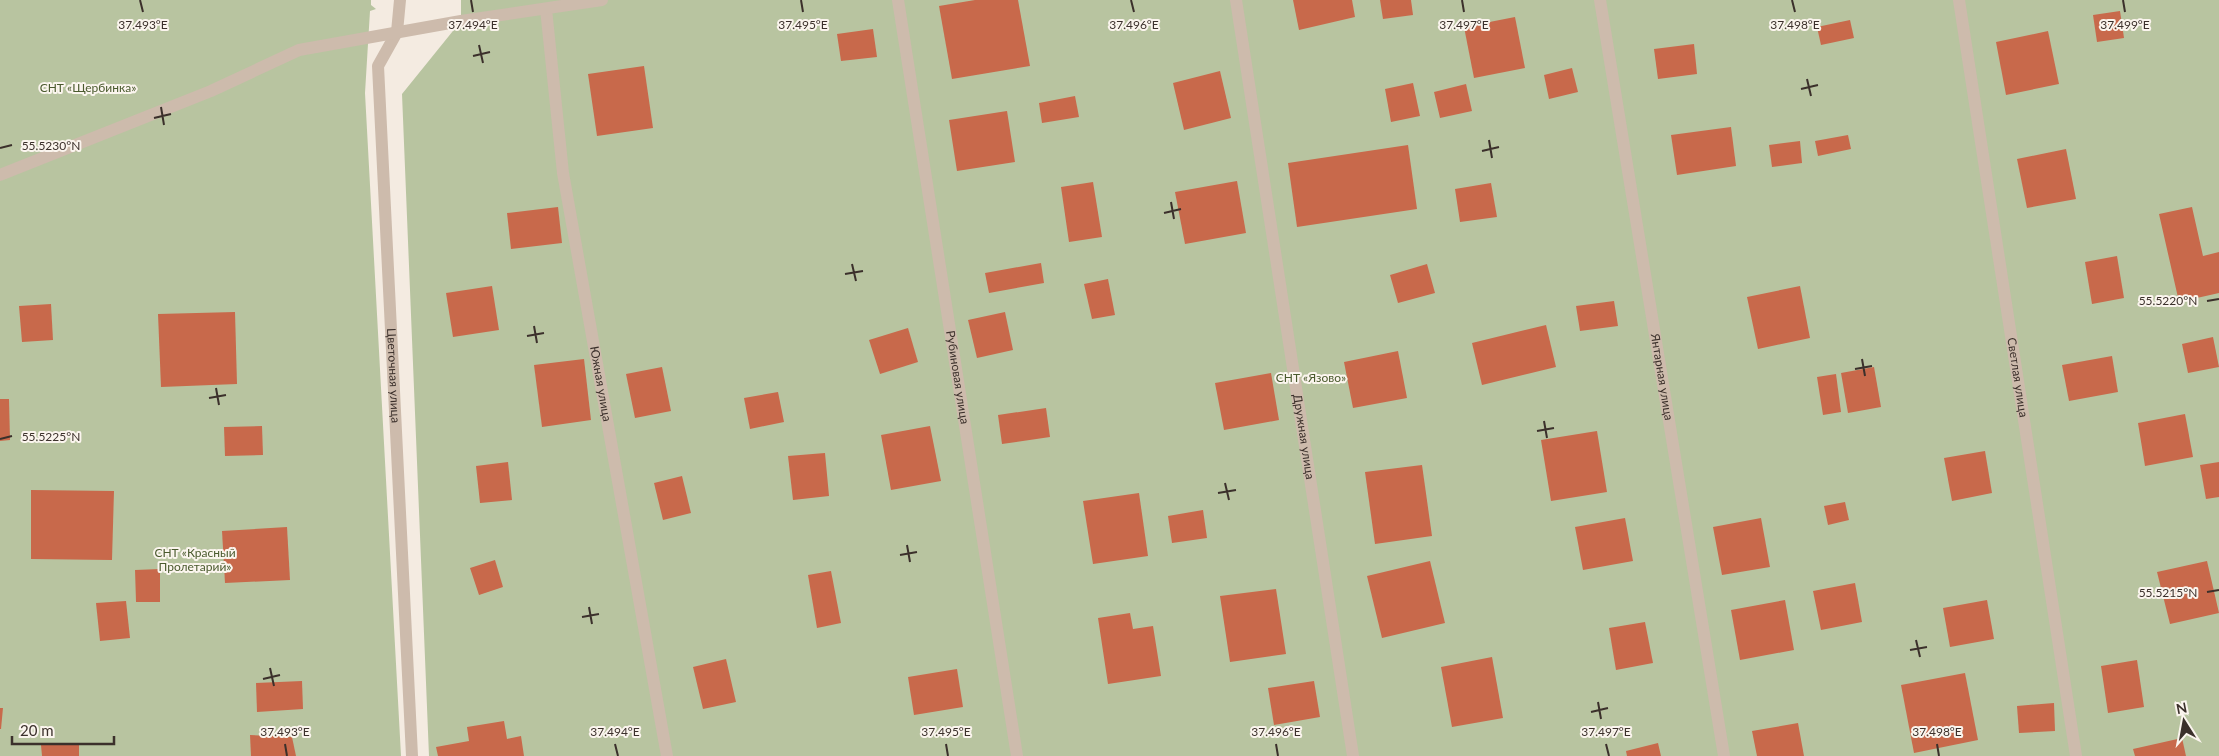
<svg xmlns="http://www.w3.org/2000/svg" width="2219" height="756" font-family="Lato,sans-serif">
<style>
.green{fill:#b8c4a0}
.building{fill:#c8694b}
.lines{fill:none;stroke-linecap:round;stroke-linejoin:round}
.street{stroke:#cdbbac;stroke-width:12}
.ticks{fill:none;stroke:#3b302b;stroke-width:2}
.labels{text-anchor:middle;stroke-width:4;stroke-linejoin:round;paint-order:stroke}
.park-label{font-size:12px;fill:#4a5a2e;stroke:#fbf5ee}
.street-label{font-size:12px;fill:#3b302b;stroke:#fbf5ee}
.ticks-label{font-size:12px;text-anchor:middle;fill:#3b302b;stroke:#fbf5ee;stroke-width:4;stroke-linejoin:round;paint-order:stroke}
</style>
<rect width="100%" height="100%" fill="#f4ebe1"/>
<g class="green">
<polygon points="0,0 371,0 371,5 376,9 370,11 365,93 401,756 0,756"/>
<polygon points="461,0 2219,0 2219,756 429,756 402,94 461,21"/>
</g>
<g class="building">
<polygon points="975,0 1018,0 1030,66 952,79 939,6"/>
<polygon points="1293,0 1352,0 1355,17 1299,30"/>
<polygon points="1380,0 1411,0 1413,15 1383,19"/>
<polygon points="2120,11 2124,38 2097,42 2093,15"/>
<polygon points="1515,17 1525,68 1474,78 1464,27"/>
<polygon points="1850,20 1854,38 1821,45 1817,27"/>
<polygon points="873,29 877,57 841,61 837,34"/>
<polygon points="2048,31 2059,84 2006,95 1996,42"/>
<polygon points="1694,44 1697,74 1658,79 1654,49"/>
<polygon points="644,66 653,128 597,136 588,74"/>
<polygon points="1572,68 1578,92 1549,99 1544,75"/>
<polygon points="1220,71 1231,118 1184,130 1173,83"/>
<polygon points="1413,83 1420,116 1391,122 1385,89"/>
<polygon points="1466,84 1472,111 1440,118 1434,92"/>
<polygon points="1075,96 1079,117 1042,123 1039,103"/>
<polygon points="1007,111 1015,162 957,171 949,120"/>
<polygon points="1731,127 1736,166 1677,175 1671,135"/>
<polygon points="1848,135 1851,149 1818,156 1815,141"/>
<polygon points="1800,141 1802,163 1772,167 1769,145"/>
<polygon points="1408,145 1417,209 1297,227 1288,163"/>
<polygon points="2066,149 2076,199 2027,208 2017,159"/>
<polygon points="1237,181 1246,233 1185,244 1175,192"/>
<polygon points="1093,182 1102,237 1069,242 1061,187"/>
<polygon points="1491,183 1497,217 1460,222 1455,189"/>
<polygon points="558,207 562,243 511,249 507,213"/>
<polygon points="2192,207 2203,256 2219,252 2219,293 2179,302 2159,214"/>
<polygon points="2117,256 2124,298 2092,304 2085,262"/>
<polygon points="1041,263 1044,283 989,293 985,273"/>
<polygon points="1427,264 1435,293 1398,303 1390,275"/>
<polygon points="1108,279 1115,315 1092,319 1084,284"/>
<polygon points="492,286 499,330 453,337 446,293"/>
<polygon points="1800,286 1810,338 1758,349 1747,297"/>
<polygon points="1614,301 1618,326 1580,331 1576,306"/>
<polygon points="51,304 53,340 22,342 19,306"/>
<polygon points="235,312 237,384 161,387 158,314"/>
<polygon points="1005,312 1013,350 977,358 968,320"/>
<polygon points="1546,325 1556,367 1482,385 1472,343"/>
<polygon points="908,328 918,362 880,374 869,340"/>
<polygon points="2213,337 2219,367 2188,373 2182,344"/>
<polygon points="1398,351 1407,398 1353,408 1344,362"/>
<polygon points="2112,356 2118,392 2069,401 2062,365"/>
<polygon points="584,359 591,420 542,427 534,365"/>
<polygon points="662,367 671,411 635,418 626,374"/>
<polygon points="1874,367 1881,407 1848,413 1841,373"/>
<polygon points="1271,373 1279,420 1224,430 1215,383"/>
<polygon points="1836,374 1841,412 1823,415 1817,377"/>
<polygon points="778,392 784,422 750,429 744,398"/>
<polygon points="0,399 9,399 10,440 0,441"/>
<polygon points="1046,408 1050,437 1002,444 998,415"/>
<polygon points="2185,414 2193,457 2145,466 2138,423"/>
<polygon points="262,426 263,455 225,456 224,427"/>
<polygon points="930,426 941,481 891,490 881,435"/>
<polygon points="1597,431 1607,492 1551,501 1541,440"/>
<polygon points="1985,451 1992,493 1952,501 1944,458"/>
<polygon points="825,453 829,496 793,500 788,456"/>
<polygon points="508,462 512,500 480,503 476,466"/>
<polygon points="2219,462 2219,497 2206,499 2200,465"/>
<polygon points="1422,465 1432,536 1375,544 1365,472"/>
<polygon points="682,476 691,513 663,520 654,483"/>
<polygon points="31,490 114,491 112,560 31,559"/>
<polygon points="1139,493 1148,556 1093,564 1083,501"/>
<polygon points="1845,502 1849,520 1828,525 1824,506"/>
<polygon points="1203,510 1207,538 1172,543 1168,516"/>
<polygon points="1625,518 1633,561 1583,570 1575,527"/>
<polygon points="1761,518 1770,567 1722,575 1713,527"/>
<polygon points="287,527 290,580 225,583 222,531"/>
<polygon points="495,560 503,587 479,595 470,568"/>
<polygon points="1430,561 1445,623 1382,638 1367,576"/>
<polygon points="2207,561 2219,613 2170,624 2157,572"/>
<polygon points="160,569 160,602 136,602 135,570"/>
<polygon points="831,571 841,623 817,628 808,575"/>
<polygon points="1855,583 1862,622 1821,630 1813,591"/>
<polygon points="1276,589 1286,654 1230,662 1220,596"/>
<polygon points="1785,600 1794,650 1740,660 1731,610"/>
<polygon points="1987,600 1994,639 1950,647 1943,608"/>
<polygon points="126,601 130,638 100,641 96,603"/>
<polygon points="1130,613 1133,629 1153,626 1161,676 1108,684 1098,618"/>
<polygon points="1645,622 1653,663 1616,670 1609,628"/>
<polygon points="1492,657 1503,718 1452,727 1441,667"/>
<polygon points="726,659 736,702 703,709 693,667"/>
<polygon points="2137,660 2144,707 2108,713 2101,666"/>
<polygon points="957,669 963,707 914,715 908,677"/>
<polygon points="1965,673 1978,740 1914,753 1901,685"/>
<polygon points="302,681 303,709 257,712 256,683"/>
<polygon points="1314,681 1320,717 1274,725 1268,688"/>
<polygon points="2054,703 2055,731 2019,733 2017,706"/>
<polygon points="0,708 3,708 1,729 0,729"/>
<polygon points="504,721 507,739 521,736 524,756 438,756 436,747 469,741 467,727"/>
<polygon points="1798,723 1804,756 1757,756 1752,731"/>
<polygon points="250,735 292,737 296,756 251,756"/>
<polygon points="2182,738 2186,756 2135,756 2133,749"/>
<polygon points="1658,743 1661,756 1627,756 1626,751"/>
<polygon points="79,744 79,756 42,756 41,745"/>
</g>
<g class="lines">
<g class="street">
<path id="s1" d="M400 0 397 32 378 66 412 756"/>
<path id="s2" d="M898 0 1017 756"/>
<path id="s3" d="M1236 0 1353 756"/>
<path id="s4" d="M1600 0 1724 756"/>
<path id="s5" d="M1959 0 2076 756"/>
<path id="s6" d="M546 9 563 173 667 756"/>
<polyline points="0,175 211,91 299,50 461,21 602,0"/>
</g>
</g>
<path class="ticks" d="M140 0 143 12M471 0 473 12M801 0 803 12M1131 0 1134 12M1462 0 1464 12M1792 0 1795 12M2123 0 2125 12M479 45 483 63M473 56 490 52M1807 79 1811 96M1801 89 1818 85M161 107 164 125M154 118 171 114M1489 140 1492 158M0 148 12 145M1482 151 1499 147M1171 202 1174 219M1164 213 1181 209M852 264 856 281M845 274 863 271M2207 301 2219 299M534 326 537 343M527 336 544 333M1862 359 1865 376M1855 369 1872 366M216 388 219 405M209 398 226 395M1544 421 1547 438M1537 431 1554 428M0 439 12 436M1225 483 1229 500M1218 493 1236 490M907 545 910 562M900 555 917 552M2207 592 2219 590M589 607 592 624M582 617 599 614M1916 640 1920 657M1910 650 1927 647M270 668 274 686M263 679 280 675M1598 702 1601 719M1591 712 1608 708M285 744 287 756M615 744 618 756M946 744 948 756M1276 744 1278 756M1606 744 1609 756M1937 744 1939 756"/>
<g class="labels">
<g class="park-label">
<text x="88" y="92">СНТ «Щербинка»</text>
<text x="1311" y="382">СНТ «Язово»</text>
<text x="195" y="557">СНТ «Красный<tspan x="195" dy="14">Пролетарий»</tspan></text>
</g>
<g class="street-label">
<text dy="4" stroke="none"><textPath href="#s1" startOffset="381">Цветочная улица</textPath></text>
<text dy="4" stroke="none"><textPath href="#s2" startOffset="382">Рубиновая улица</textPath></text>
<text dy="4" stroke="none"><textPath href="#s4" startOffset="382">Янтарная улица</textPath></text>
<text dy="4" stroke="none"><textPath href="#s5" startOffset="382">Светлая улица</textPath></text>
<text dy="4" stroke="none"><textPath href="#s6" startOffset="379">Южная улица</textPath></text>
<text dy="4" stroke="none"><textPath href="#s3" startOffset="442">Дружная улица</textPath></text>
</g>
</g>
<g class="ticks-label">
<text x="143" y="29">37.493°E</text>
<text x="473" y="29">37.494°E</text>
<text x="803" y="29">37.495°E</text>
<text x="1134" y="29">37.496°E</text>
<text x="1464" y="29">37.497°E</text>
<text x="1795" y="29">37.498°E</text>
<text x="2125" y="29">37.499°E</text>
<text x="51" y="150">55.5230°N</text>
<text x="2168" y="305">55.5220°N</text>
<text x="51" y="441">55.5225°N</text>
<text x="2168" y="597">55.5215°N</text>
<text x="285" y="736">37.493°E</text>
<text x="615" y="736">37.494°E</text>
<text x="946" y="736">37.495°E</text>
<text x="1276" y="736">37.496°E</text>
<text x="1606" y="736">37.497°E</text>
<text x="1937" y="736">37.498°E</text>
</g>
<g transform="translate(2184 721) rotate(349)" stroke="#fbf5ee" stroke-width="4" paint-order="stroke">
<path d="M0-4L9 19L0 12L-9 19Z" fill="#3b302b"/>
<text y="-8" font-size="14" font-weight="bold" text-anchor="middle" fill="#3b302b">N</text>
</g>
<path d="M12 736v8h102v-8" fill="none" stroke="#3b302b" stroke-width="2.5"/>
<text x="20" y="736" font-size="15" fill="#3b302b" stroke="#fbf5ee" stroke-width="4" paint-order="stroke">20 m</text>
</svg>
